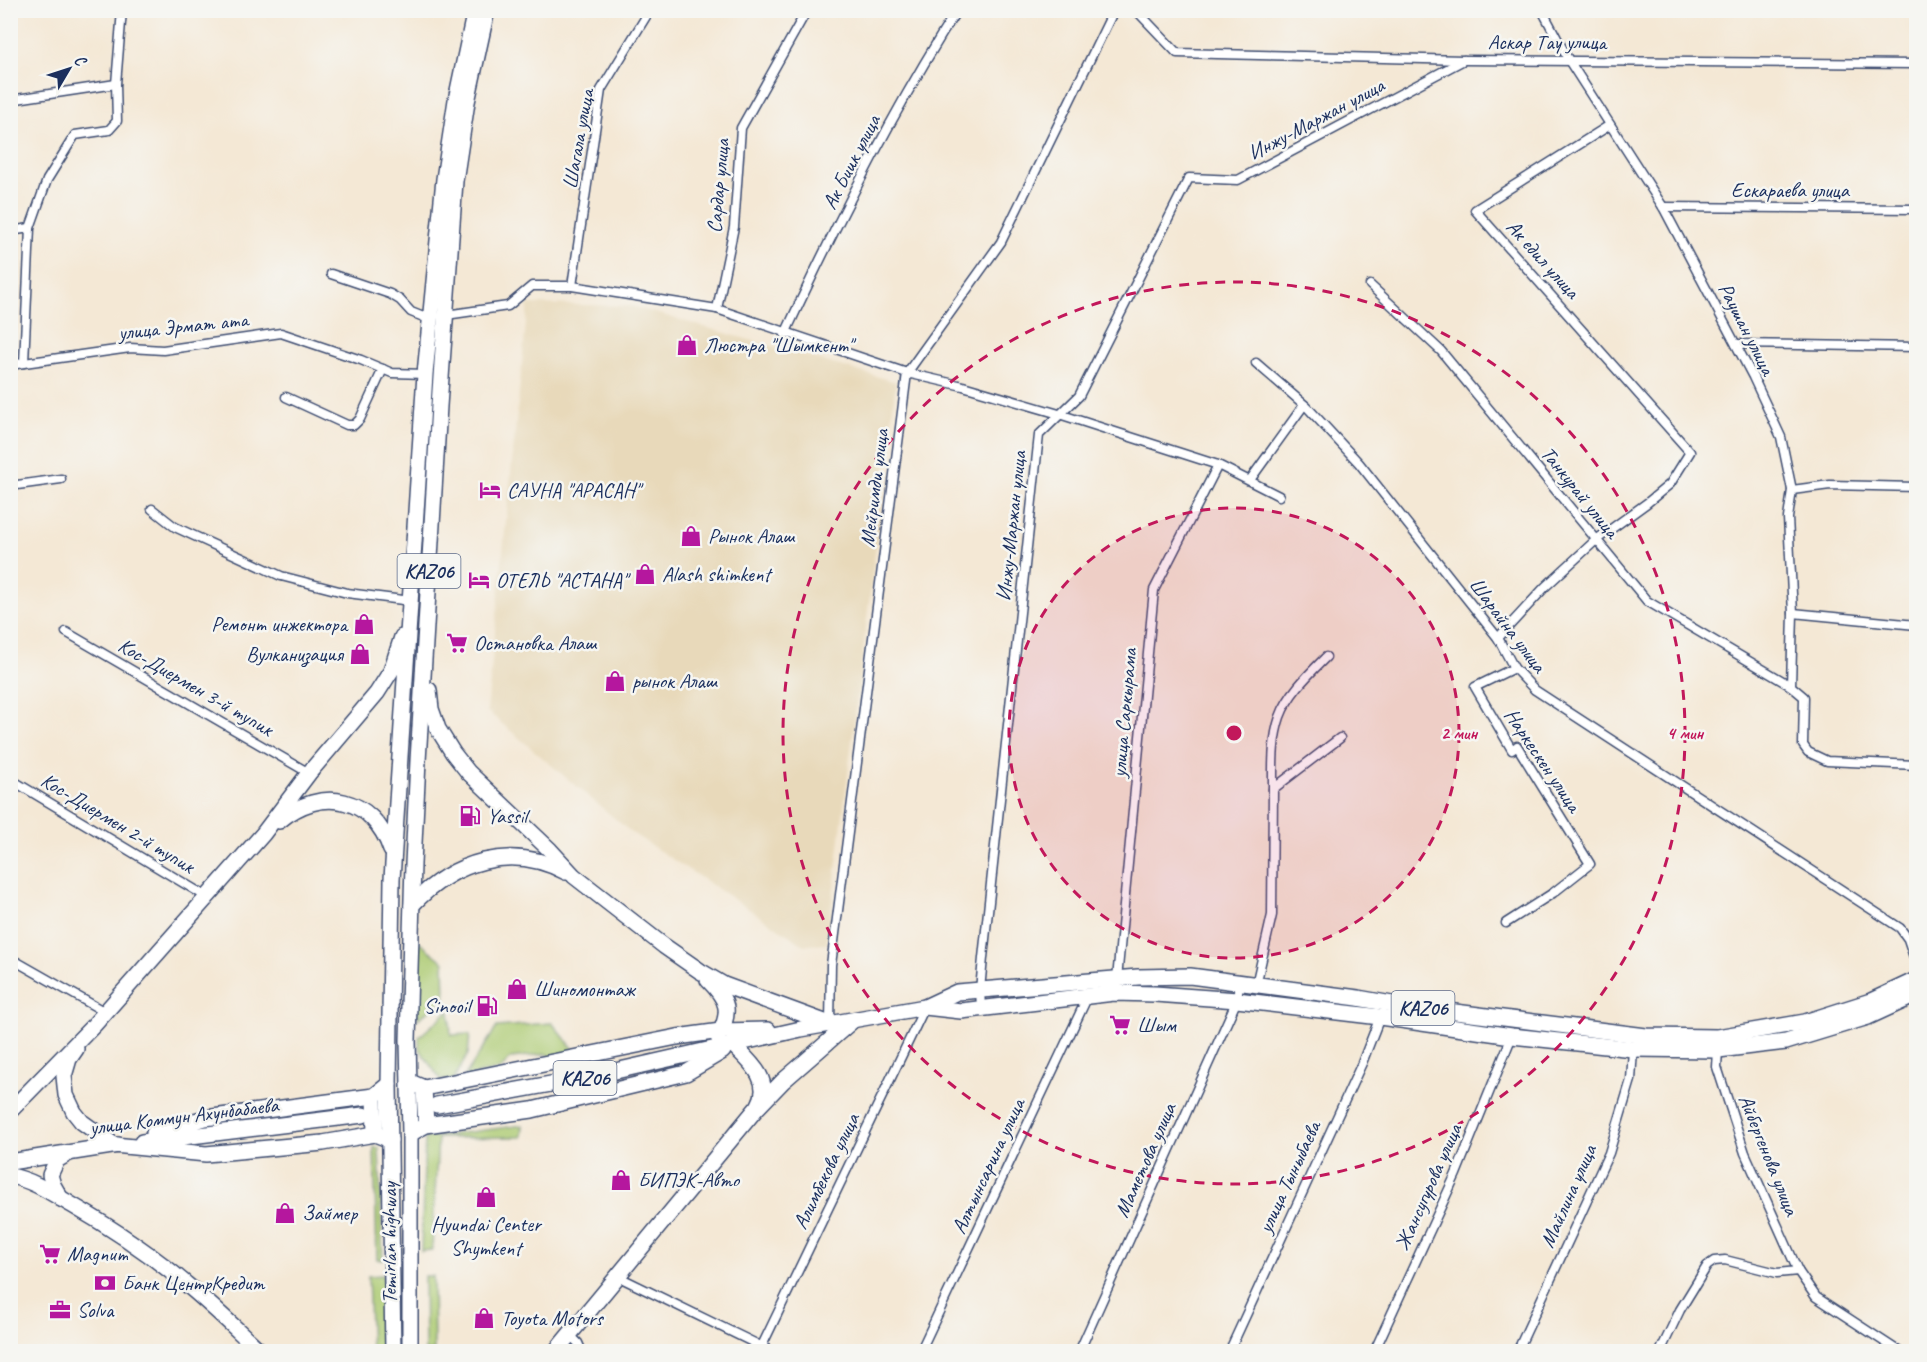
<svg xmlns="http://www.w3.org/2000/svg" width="1927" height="1362" font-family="Caveat,sans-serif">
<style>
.built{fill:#e8d9ba}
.green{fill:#adcb73;stroke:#647d68;stroke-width:1.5}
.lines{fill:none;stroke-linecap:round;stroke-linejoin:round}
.street-casing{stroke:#3c4b70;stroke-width:11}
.highway-casing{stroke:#3c4b70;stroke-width:18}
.street{stroke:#fff;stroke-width:8}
.highway{stroke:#fff;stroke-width:15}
.ring{fill:none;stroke:#c2185b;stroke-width:3;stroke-dasharray:10 8}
.labels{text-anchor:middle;stroke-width:5;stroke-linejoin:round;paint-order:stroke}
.shield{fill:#f6f6f2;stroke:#5d6b8a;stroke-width:1.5}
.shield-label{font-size:20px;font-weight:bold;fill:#1b2f5e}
.street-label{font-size:21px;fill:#1b2f5e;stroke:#f6f6f2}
.poi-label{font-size:21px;fill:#1b2f5e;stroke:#f6f6f2;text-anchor:start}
.centre{fill:#c2185b;stroke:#f6f6f2;stroke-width:3}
.ring-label{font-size:18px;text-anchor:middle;font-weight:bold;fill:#c2185b;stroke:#f6f6f2;stroke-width:5;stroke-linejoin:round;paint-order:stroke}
</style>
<rect width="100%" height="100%" fill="#f6f6f2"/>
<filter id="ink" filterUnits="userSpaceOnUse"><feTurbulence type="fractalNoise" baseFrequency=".0167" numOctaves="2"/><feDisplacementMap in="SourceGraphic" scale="12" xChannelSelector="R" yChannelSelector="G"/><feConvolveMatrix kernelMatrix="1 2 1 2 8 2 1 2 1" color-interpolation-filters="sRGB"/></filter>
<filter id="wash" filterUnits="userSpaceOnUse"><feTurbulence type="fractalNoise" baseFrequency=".008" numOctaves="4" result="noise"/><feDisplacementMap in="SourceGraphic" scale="24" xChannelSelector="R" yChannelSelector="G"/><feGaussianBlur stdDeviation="1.35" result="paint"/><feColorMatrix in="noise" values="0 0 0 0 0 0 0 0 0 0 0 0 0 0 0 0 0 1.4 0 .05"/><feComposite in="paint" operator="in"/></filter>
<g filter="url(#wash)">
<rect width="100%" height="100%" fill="#f4e8d5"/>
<polygon class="built" points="528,304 631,306 896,382 827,944 804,945 632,833 487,711"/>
<g class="green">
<polygon points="416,940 444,962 445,998 418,1019"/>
<polygon points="449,1010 451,1035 470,1034 468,1054 453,1081 440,1079 419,1048 419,1037"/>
<polygon points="552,1023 581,1058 554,1061 547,1054 511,1058 501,1069 464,1077 497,1027"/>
<polygon points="523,1125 522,1137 438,1138 432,1250 421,1251 425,1138"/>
<polygon points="374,1147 379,1148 383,1260 377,1259"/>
<polygon points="383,1275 386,1351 371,1351 368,1276"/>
<polygon points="424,1276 433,1276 434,1351 425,1351"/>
</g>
</g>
<g filter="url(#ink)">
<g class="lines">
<defs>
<g id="street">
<polyline points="1136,10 1177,53 1464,60 1916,64"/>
<polyline points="1542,10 1568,59 1663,207 1753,377 1781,437 1792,490 1788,518 1793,613 1791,686 1804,697 1803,745 1808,752 1827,761 1916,765"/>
<polyline points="10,100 116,84"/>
<polyline points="1663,207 1916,209"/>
<polyline points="10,231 30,228"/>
<polyline points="331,274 390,294 400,300 411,312 431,320"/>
<polyline points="1370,285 1441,351 1647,601 1791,686"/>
<polyline points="572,286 601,90 650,10"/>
<polyline points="717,309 734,227 741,128 807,10"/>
<polyline points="446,315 508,306 532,286 572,286 717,309 907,373 963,386 1059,414 1218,465 1279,496"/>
<path d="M785 334C836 224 892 112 957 10"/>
<polyline points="1736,344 1916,347"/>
<polyline points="24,363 30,228 47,180 75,135 109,130 117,121 116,84 122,10"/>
<polyline points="1256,363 1307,407 1359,463 1498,638 1514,668 1535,690 1900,928 1908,939 1916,963"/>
<polyline points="10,365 130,348 163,350 281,333 361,360 392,373 425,374"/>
<polyline points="286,397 347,425 354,425 360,419 383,369"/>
<polyline points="1250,480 1304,405"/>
<polyline points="10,486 61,479"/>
<polyline points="1792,490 1830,485 1916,487"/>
<polyline points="152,509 175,527 281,576 347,593 411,601"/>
<polyline points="1793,613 1916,625"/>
<polyline points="66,632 309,773"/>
<polyline points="1498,638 1545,587 1596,540 1647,503 1670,484 1690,452 1475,210 1610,125"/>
<path d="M1326 657C1309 674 1288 694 1280 717 1272 740 1273 765 1273 789L1340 738"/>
<polyline points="10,779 207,897"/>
<polyline points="1506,923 1553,893 1590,864 1517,746 1512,750 1475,687 1514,668"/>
<polyline points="10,958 105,1012"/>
<polyline points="1117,979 1154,590 1218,465"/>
<polyline points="1256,985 1272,915 1273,789"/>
<polyline points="981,1008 980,990 983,958 1039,435 1079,396 1189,178 1238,180 1464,60"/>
<polyline points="830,1024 831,965 907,373 1001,242 1114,10"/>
<polyline points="1718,1050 1717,1067 1745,1153 1798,1271"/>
<polyline points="617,1276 773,1352"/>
<polyline points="569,1334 578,1343 582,1352"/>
<polyline points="759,1352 925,1007"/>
<polyline points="920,1352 1088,996"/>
<polyline points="1079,1352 1237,1000 1239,983"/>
<polyline points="1229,1352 1362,1063 1380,1017"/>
<polyline points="1374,1352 1456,1174 1512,1036"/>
<polyline points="1517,1352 1609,1153 1631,1080 1633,1049"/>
<polyline points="1660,1352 1680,1310 1707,1266 1714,1261 1725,1260 1777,1273 1798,1271 1816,1297 1900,1352"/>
</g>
<g id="highway">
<polyline points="429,690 431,709 438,729 453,753 468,772 550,850 574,876 664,946 700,971 724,985 830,1024"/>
<path d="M279 821C322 785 373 797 391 850"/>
<path d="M412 905C453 861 511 843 566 872"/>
<path d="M708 980C728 1000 732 1011 718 1037"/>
<polyline points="925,1007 961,1011 1114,993 1155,994 1237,1000 1380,1017 1512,1036 1633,1049 1718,1050 1786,1042 1868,1017 1916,995"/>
<path d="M733 1045C749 1061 773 1080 759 1105"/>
<polyline points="76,1049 69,1059 64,1076 66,1095 74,1112 82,1122 114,1145 206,1154 323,1143 375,1134 390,1140"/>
<polyline points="410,1082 424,1088 677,1037 721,1031 768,1030"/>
<polyline points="424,1088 426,1125"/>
<polyline points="374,1096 375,1134"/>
<polyline points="437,1105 589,1077 801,1029 925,1007 957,992 1138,977 1190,976 1358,998 1392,1004 1646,1036 1717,1037 1805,1022 1871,1001 1916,980"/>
<polyline points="10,1111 94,1025 263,834 309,773 377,693 391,671 402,637"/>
<polyline points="154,1133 205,1118 374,1096 389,1084"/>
<polyline points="410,1134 426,1125 532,1110 686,1073 723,1051"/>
<polyline points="142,1142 363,1115"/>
<polyline points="10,1162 118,1145"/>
<path d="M10 1176C33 1180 53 1194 72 1205 112 1228 151 1254 186 1284 212 1305 236 1329 261 1352"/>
<polyline points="61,1199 53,1185 50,1175 57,1160 69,1153"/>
<polyline points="393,1352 389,1084 392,879 425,374 444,179 456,100 475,10"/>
<polyline points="410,1352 410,1134 408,1040 413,864 418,761 439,406 455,181 467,102 487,10"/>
<polyline points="555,1352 756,1109 783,1081 852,1021"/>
</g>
</defs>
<use href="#street" class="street-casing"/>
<use href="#highway" class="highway-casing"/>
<use href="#street" class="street"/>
<use href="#highway" class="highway"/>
</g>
</g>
<circle cx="1234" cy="733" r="225" fill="#c2185b" fill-opacity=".12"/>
<g class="ring">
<circle cx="1234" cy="733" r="225"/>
<circle cx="1234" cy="733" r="451"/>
</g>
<defs>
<symbol id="shop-bare" viewBox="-9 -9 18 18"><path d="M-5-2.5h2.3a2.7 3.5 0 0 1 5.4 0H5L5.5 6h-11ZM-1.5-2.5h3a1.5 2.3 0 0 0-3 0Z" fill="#b5179e" stroke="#f6f6f2" stroke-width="2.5" paint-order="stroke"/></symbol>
<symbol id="hotel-bare" viewBox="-9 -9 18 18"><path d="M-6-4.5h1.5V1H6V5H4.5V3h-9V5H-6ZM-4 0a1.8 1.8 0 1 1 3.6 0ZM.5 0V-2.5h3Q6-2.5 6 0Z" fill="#b5179e" stroke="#f6f6f2" stroke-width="2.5" paint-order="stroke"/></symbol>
<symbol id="supermarket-bare" viewBox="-9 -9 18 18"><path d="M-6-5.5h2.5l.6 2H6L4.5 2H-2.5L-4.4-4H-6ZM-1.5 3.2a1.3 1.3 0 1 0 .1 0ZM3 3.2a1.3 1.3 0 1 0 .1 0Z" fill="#b5179e" stroke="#f6f6f2" stroke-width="2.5" paint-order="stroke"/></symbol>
<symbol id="fuel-bare" viewBox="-9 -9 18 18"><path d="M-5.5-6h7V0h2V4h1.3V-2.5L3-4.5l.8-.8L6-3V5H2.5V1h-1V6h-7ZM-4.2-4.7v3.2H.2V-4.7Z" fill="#b5179e" stroke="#f6f6f2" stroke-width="2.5" paint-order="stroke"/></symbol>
<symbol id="bank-bare" viewBox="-9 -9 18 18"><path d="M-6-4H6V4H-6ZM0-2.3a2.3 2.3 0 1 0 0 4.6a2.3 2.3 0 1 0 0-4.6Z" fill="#b5179e" stroke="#f6f6f2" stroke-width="2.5" paint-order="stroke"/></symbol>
<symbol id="office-bare" viewBox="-9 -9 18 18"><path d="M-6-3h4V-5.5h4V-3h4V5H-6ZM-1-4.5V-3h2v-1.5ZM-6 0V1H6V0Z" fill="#b5179e" stroke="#f6f6f2" stroke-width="2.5" paint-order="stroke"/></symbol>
</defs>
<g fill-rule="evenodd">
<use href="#shop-bare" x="672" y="330" width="30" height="30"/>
<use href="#hotel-bare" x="475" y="475" width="30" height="30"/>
<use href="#shop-bare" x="676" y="521" width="30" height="30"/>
<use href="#shop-bare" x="630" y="559" width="30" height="30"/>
<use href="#hotel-bare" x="464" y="565" width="30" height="30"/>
<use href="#shop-bare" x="349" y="609" width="30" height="30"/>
<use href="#supermarket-bare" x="442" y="628" width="30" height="30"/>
<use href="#shop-bare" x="345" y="639" width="30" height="30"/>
<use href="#shop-bare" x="600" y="666" width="30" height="30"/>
<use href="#fuel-bare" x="455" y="801" width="30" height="30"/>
<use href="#shop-bare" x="502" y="974" width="30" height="30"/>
<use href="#fuel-bare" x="472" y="991" width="30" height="30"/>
<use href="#supermarket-bare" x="1105" y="1010" width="30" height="30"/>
<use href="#shop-bare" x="606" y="1165" width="30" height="30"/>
<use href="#shop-bare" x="471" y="1182" width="30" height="30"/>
<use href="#shop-bare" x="270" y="1198" width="30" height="30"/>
<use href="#supermarket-bare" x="35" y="1239" width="30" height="30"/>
<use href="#bank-bare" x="90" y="1268" width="30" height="30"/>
<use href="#office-bare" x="45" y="1295" width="30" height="30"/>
<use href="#shop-bare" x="469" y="1303" width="30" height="30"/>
</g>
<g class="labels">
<g class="shield">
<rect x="397.5" y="554" width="63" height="34" rx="4.5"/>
<rect x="1391.5" y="991" width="63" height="34" rx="4.5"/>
<rect x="553.5" y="1061" width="63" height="34" rx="4.5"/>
</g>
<g class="shield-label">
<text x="429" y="578">KАZ06</text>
<text x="1423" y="1015">KАZ06</text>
<text x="585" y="1085">KАZ06</text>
</g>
<g class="street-label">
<text x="1547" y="49">Аскар Тау улица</text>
<text transform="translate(1316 119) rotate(-28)" y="7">Инжу-Маржан улица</text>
<text transform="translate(578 139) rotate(-80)" y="7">Шагала улица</text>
<text transform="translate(851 162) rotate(-63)" y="7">Ак Биик улица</text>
<text transform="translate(718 186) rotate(-85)" y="7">Сардар улица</text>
<text x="1790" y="197">Ескараева улица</text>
<text transform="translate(1543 259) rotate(48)" y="7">Ак едил улица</text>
<text transform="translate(183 326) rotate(-6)" y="7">улица Эрмат ата</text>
<text transform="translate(1747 329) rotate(63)" y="7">Раушан улица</text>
<text transform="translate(874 488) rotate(-83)" y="7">Мейримди улица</text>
<text transform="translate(1580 492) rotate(51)" y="7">Танкурай улица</text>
<text transform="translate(1011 526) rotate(-84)" y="7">Инжу-Маржан улица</text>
<text transform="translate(1508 625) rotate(53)" y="7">Шарайна улица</text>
<text transform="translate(196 687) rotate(30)" y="7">Кос-Диермен 3-й тупик</text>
<text transform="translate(1124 713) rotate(-85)" y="7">улица Саркырама</text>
<text transform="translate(1543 760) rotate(56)" y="7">Наркескен улица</text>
<text transform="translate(118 823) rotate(31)" y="7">Кос-Диермен 2-й тупик</text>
<text transform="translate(184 1116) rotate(-7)" y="7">улица Коммун Ахунбабаева</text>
<text transform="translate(1769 1155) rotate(68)" y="7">Айбергенова улица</text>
<text transform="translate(1145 1160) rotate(-66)" y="7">Маметова улица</text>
<text transform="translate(988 1166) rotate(-65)" y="7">Алтынсарина улица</text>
<text transform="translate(826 1171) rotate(-64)" y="7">Алимбекова улица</text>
<text transform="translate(1289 1177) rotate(-65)" y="7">улица Тыныбаева</text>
<text transform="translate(1428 1187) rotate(-66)" y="7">Жансугурова улица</text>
<text transform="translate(1568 1196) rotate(-66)" y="7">Майлина улица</text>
<text transform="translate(389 1243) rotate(-90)" y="7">Temirlan highway</text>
</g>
<g class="poi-label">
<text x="704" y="352">Люстра "Шымкент"</text>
<text x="507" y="497">САУНА "АРАСАН"</text>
<text x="708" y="543">Рынок Алаш</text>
<text x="662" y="581">Alash shimkent</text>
<text x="496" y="587">ОТЕЛЬ "АСТАНА"</text>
<text x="347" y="631" text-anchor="end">Ремонт инжектора</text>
<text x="474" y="650">Остановка Алаш</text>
<text x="343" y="661" text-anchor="end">Вулканизация</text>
<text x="632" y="688">рынок Алаш</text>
<text x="487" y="823">Yassil</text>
<text x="534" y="996">Шиномонтаж</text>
<text x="470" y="1013" text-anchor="end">Sinooil</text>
<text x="1137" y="1032">Шым</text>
<text x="638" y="1187">БИПЭК-Авто</text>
<text x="302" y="1220">Займер</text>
<text x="486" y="1231" text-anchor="middle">Hyundai Center<tspan x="486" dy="24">Shymkent</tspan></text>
<text x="67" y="1261">Magnum</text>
<text x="122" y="1290">Банк ЦентрКредит</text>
<text x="77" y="1317">Solva</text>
<text x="501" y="1325">Toyota Motors</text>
</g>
</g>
<circle cx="1234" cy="733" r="9" class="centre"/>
<g class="ring-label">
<text x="1459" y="739">2 мин</text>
<text x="1685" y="739">4 мин</text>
</g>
<rect width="1927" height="1362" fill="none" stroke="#f6f6f2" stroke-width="36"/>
<g transform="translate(69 69) rotate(51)" stroke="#f6f6f2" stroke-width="4.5" paint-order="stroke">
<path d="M0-4.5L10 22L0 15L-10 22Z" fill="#1b2f5e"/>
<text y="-9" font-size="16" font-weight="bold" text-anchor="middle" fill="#1b2f5e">С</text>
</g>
</svg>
